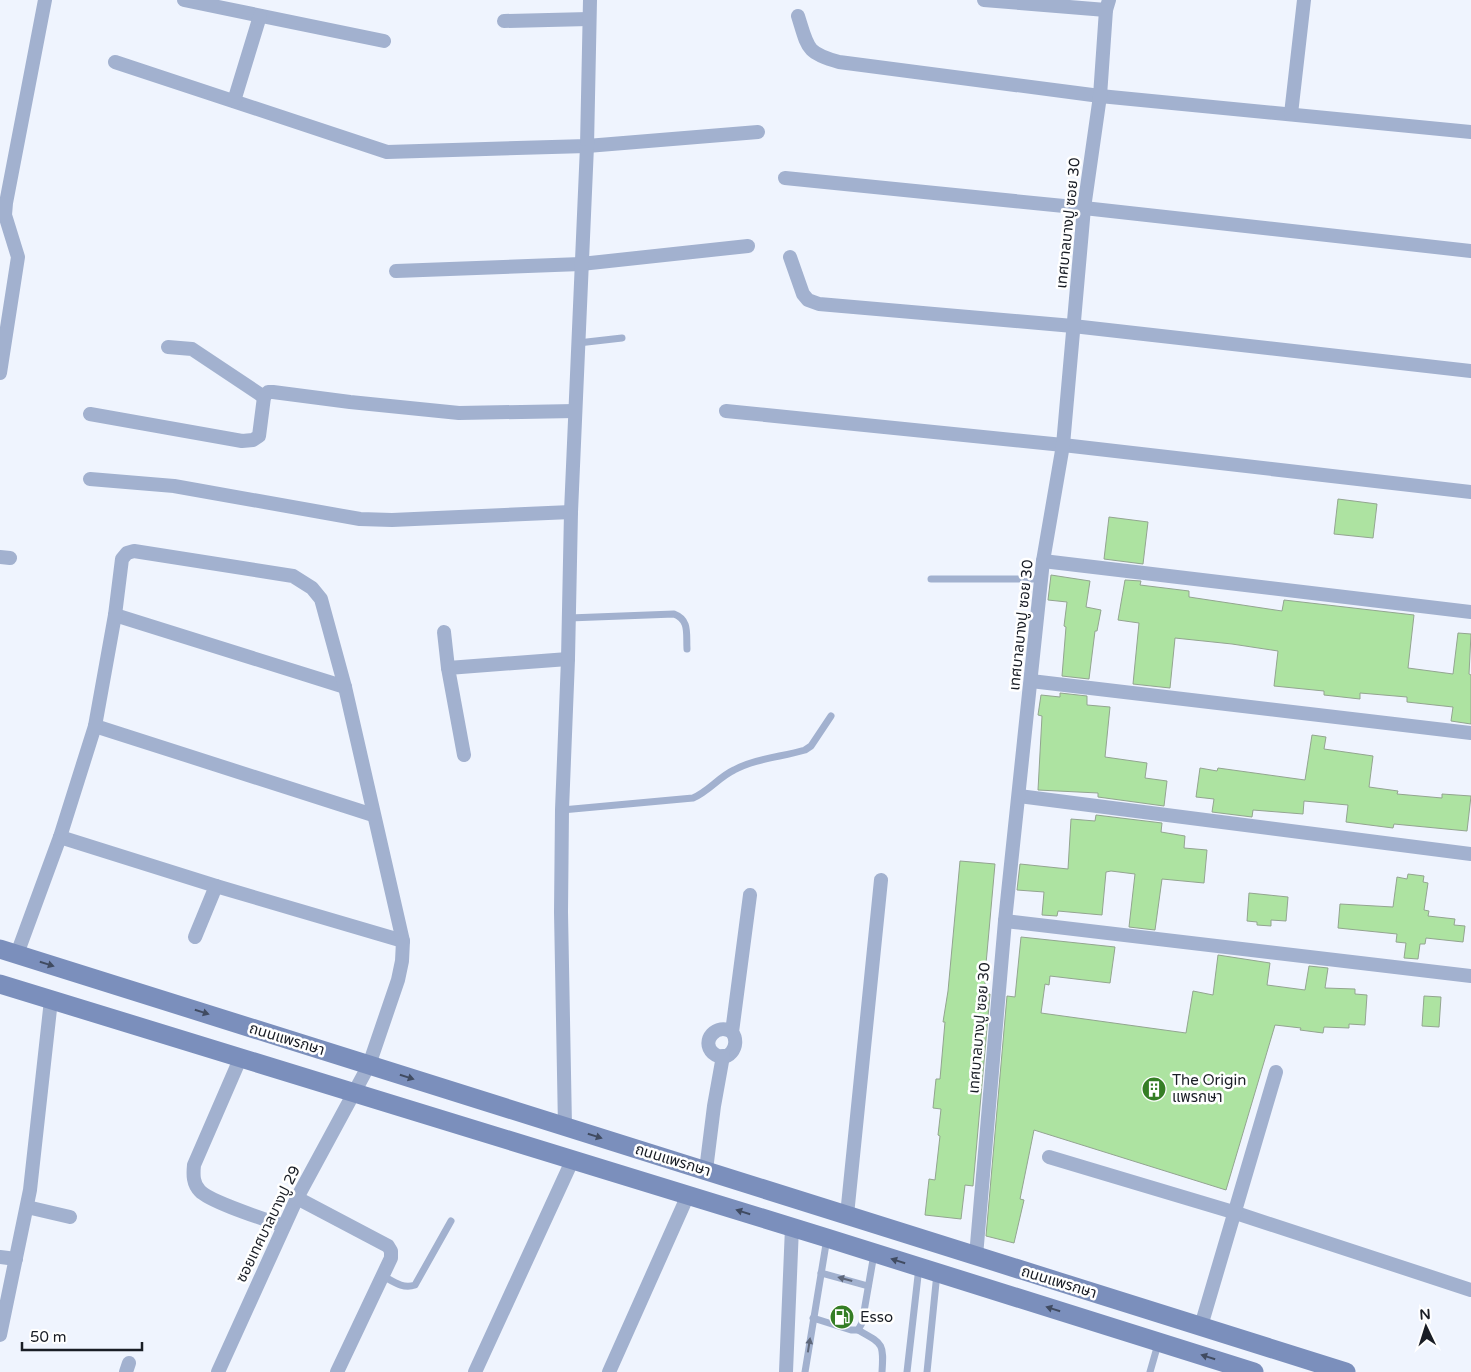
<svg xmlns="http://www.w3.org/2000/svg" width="1471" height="1372" font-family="'Varela Round','Noto Sans Thai',sans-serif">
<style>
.building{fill:#ade3a1;stroke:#93a590}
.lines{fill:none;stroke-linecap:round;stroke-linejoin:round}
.lane{stroke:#a2b1cf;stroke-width:7}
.street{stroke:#a2b1cf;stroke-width:14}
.secondary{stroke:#7b8fbc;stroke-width:19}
.oneway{fill:#404b61}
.oneway2{fill:#5e677a}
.labels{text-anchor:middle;stroke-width:5;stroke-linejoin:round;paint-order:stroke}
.street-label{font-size:15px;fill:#191d25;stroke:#fff}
.poi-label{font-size:15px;fill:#191d25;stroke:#fff;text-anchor:start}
</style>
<rect width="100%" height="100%" fill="#eff4fe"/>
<g class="building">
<polygon points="1338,499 1377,504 1373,538 1334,534"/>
<polygon points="1109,517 1148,522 1143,564 1104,559"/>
<polygon points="1051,575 1090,581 1086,607 1101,610 1097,631 1095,631 1089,679 1062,676 1066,627 1064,626 1067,602 1048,600"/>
<polygon points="1125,580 1141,581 1140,585 1189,591 1189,597 1282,611 1284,600 1414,615 1408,668 1453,674 1458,633 1471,634 1469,674 1471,675 1471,724 1451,721 1453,707 1407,702 1407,697 1360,693 1360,699 1324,695 1324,691 1274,686 1278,651 1232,644 1175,638 1170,688 1133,684 1139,623 1118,620"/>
<polygon points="1060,693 1087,696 1087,705 1110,707 1105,757 1147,763 1145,778 1167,781 1164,806 1098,797 1098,793 1038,790 1042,716 1038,715 1041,695 1060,697"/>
<polygon points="1312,735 1326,737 1324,749 1373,756 1369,787 1398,791 1397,794 1442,798 1442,794 1471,796 1467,831 1394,824 1393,828 1346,822 1348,805 1304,801 1303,814 1253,810 1252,817 1212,812 1214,799 1196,797 1200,768 1217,771 1218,768 1305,780"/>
<polygon points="1096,815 1162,823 1161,832 1185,836 1184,848 1207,850 1204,883 1162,879 1155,930 1129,927 1135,874 1111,871 1106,872 1102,915 1058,911 1057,916 1042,915 1044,892 1017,890 1020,864 1068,869 1071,819 1095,821"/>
<polygon points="960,861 995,864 985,975 985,994 990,994 973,1186 965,1185 961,1219 925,1215 929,1179 935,1180 940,1136 938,1135 941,1109 933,1108 936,1079 940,1079 945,1022 943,1022 948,991"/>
<polygon points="1408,874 1424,876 1423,882 1428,883 1424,910 1429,911 1428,916 1455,919 1454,925 1465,926 1463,942 1426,938 1425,944 1420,944 1418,959 1404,958 1406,943 1396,942 1397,934 1338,928 1340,904 1393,907 1397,877 1407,879"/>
<polygon points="1249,893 1288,897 1286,921 1271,920 1271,926 1257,925 1257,922 1247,921"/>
<polygon points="1021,937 1115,947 1110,983 1050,976 1049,985 1045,984 1041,1013 1186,1033 1193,991 1213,995 1218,955 1270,963 1267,985 1305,990 1309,966 1328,968 1325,988 1355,989 1355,994 1367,995 1365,1025 1349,1024 1349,1028 1324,1027 1323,1033 1300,1030 1301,1028 1275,1025 1226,1190 1034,1130 1020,1199 1024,1200 1014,1243 986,1236 1007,996 1015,997"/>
<polygon points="1424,996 1441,997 1439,1027 1422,1026"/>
</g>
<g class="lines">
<g class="lane">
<polyline points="578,343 622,338"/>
<polyline points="931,579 1042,579"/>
<path d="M569 618 674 614C690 620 686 634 687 649"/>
<path d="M562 810 693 798C709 791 719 777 734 770 756 758 782 757 805 750L811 746 831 716"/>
<polyline points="821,1273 868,1286"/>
<path d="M383 1276C394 1282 403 1289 415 1285L451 1221"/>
<polyline points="813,1318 851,1330 858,1330 862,1323 874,1254"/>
<path d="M858 1330C883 1344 884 1343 882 1372"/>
<polyline points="805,1372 827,1238"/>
<polyline points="907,1372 919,1267"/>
<polyline points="927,1372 937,1273"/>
<polyline points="1150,1372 1158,1344"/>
</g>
<g class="street">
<polyline points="184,0 384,41"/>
<polyline points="984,0 1106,10"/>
<path d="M798 16C808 48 806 53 839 62L1100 96 1471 132"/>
<polyline points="504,21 589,19"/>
<polyline points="115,62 387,152 587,146 758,132"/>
<polyline points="234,101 260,16"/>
<polyline points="1291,114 1304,0"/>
<polyline points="785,178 1084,208 1471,251"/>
<polyline points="790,257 803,294 808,300 819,304 1073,326 1471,371"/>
<polyline points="396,271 581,264 748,246"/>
<polyline points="168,347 192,349 264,397"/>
<polyline points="0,373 18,257 5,215 6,203 45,0"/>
<polyline points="726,411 1063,445 1471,492"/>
<polyline points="90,414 242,441 253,440 259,436 264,397 268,392 273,392 350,402 459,413 575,411"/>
<polyline points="90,479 174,486 360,519 392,520 571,512"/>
<polyline points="0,557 10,558"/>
<polyline points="1043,561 1471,612"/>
<polyline points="115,615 345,687"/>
<polyline points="444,632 448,668"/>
<polyline points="1031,681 1471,733"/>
<polyline points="95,726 373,815"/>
<polyline points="464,755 448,668 568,659"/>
<polyline points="1019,796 1471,854"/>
<polyline points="60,837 216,886 403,941"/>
<polyline points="1005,921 1471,976"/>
<polyline points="195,937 216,886"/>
<polyline points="17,954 60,837 95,726 115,615 122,559 127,553 134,551 293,576 312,588 321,599 345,687 403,941 402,961 398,980 369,1065 297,1198 218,1372"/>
<path d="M732 1032C717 1022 700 1041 713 1053 727 1065 742 1046 732 1032L750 895"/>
<path d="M240 1059 194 1165C193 1175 193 1184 200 1191 210 1202 267 1220 284 1226"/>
<polyline points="565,1127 561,912 562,810 568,659 571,512 587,146 590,0"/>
<polyline points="1049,1157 1233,1212 1471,1290"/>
<polyline points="706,1170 714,1106 723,1056"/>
<polyline points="297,1198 388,1246 391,1251 391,1258 337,1372"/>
<polyline points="27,1207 70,1217"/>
<polyline points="847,1215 881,880"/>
<polyline points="976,1256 1005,921 1043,561 1063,445 1084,208 1100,96 1106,10 1109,0"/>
<polyline points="0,1257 16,1259"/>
<polyline points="1201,1326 1276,1072"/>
<polyline points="0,1335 30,1190 51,1000"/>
<polyline points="126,1372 129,1363"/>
<polyline points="475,1372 572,1161"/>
<polyline points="609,1372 688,1195"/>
<polyline points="786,1372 792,1227"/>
</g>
<g class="secondary">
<polyline points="0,949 1346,1372"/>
<polyline points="0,984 827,1238 1254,1372"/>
</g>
</g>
<defs><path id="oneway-solid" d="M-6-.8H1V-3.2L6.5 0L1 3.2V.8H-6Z" transform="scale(1.25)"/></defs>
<g class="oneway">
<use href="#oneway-solid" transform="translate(47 964) rotate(17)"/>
<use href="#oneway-solid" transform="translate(202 1012) rotate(17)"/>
<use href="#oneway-solid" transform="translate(407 1077) rotate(18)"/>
<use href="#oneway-solid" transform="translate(595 1136) rotate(17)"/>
<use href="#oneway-solid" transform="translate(743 1212) rotate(-163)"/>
<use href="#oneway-solid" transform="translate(898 1261) rotate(-163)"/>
<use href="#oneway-solid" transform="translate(1053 1309) rotate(-162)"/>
<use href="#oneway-solid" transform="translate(1208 1357) rotate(-163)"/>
</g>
<g class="oneway2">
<use href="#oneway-solid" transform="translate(845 1279) rotate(-165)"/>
<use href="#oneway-solid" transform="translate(809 1345) rotate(-81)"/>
</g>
<defs>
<symbol id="building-disc" viewBox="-11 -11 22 22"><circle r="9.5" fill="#357e25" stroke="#fff"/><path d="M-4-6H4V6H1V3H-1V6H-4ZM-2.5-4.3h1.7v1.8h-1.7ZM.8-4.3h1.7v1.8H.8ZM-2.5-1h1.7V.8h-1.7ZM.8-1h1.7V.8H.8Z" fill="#fff"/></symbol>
<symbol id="fuel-disc" viewBox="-11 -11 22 22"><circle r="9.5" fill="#357e25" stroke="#fff"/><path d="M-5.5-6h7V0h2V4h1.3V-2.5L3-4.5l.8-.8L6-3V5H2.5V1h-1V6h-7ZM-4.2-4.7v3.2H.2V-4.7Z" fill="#fff"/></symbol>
</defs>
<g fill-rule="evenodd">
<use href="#building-disc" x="1140" y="1075" width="28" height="28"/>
<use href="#fuel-disc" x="828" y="1303" width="28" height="28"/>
</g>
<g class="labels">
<g class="street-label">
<text transform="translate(1068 223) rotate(-84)" y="5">เทศบาลบางปู ซอย 30</text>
<text transform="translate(1021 625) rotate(-84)" y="5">เทศบาลบางปู ซอย 30</text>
<text transform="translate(979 1028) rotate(-85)" y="5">เทศบาลบางปู ซอย 30</text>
<text transform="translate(287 1039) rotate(17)" y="5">ถนนแพรกษา</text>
<text transform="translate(673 1160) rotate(17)" y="5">ถนนแพรกษา</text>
<text transform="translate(268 1224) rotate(-64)" y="5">ซอยเทศบาลบางปู 29</text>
<text transform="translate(1059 1282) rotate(17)" y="5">ถนนแพรกษา</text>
</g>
<g class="poi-label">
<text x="1172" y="1085">The Origin<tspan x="1172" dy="17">แพรกษา</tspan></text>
<text x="860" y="1322">Esso</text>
</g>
</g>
<g transform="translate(1426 1327) rotate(356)" stroke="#ffffff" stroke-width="4" paint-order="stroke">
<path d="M0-4L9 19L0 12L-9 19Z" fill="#191d25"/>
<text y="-8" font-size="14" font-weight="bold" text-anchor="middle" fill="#191d25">N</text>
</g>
<path d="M22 1342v8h120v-8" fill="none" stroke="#191d25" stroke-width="2.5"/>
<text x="30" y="1342" font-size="15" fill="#191d25" stroke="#ffffff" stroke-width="4" paint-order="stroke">50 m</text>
</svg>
